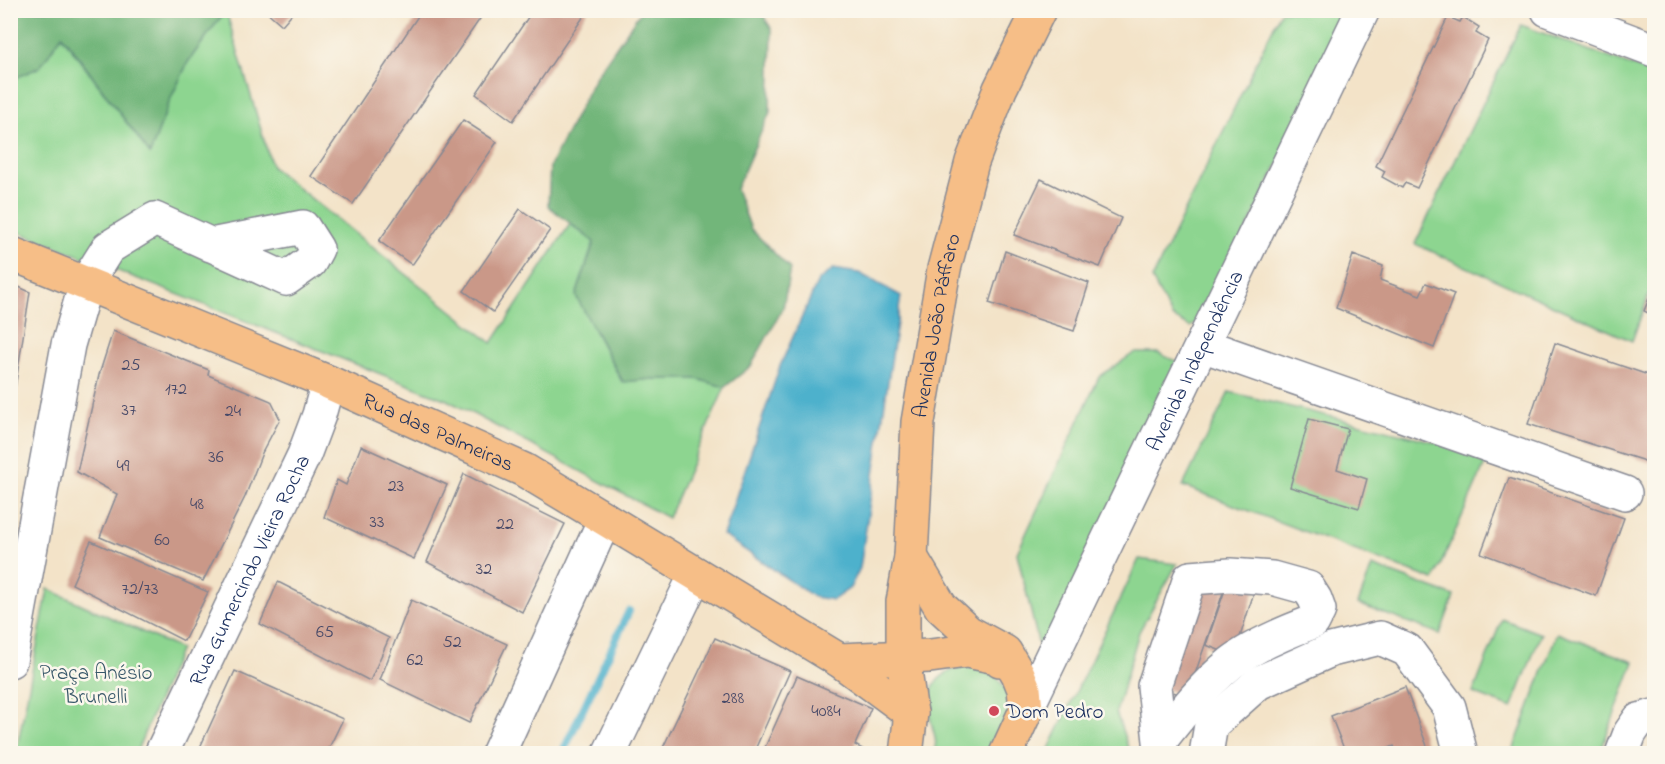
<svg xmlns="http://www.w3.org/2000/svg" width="1665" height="764" font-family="'Indie Flower',sans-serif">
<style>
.green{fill:#8dd590;stroke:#548277;stroke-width:1.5}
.forest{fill:#72b67a;stroke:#46726c;stroke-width:1.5}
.water{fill:#4db1cc;stroke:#347095;stroke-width:1.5}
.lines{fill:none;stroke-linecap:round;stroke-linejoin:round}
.stream{stroke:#4db1cc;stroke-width:8}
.building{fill:#ca9888}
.minor-casing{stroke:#878993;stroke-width:36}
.major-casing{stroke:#878993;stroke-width:36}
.minor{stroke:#fff;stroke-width:33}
.major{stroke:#f6be87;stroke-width:33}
.poi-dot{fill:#d1495b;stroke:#fbf7ec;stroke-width:2}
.labels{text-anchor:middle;stroke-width:5;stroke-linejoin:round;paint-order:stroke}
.number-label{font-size:18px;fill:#474968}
.street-label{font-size:21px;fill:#1b2f5e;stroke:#fbf7ec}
.park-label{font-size:21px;fill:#38586a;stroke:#fbf7ec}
.poi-label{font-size:21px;fill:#1b2f5e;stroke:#fbf7ec;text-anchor:start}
</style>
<rect width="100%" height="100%" fill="#fbf7ec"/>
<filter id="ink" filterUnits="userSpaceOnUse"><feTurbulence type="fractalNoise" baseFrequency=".0167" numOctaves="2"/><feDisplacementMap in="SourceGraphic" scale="12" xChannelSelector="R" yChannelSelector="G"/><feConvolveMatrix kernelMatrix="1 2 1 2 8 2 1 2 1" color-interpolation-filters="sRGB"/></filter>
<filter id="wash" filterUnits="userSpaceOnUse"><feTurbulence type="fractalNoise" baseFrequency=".008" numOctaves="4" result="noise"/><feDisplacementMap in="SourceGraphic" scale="24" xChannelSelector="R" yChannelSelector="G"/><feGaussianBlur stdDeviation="1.35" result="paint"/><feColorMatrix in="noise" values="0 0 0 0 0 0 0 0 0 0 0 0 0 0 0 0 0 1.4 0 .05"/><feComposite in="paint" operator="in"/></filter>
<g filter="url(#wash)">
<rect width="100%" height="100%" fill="#f3e3c8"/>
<g class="green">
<polygon points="225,11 226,11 272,167 492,343 570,224 594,242 576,296 622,382 652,379 697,379 725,387 668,518 447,400 11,229 10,80 40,67 61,35 150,154 170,100 188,62"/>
<polygon points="1281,11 1352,11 1204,318 1190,327 1172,317 1152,279"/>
<polygon points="1521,25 1654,74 1654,280 1632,341 1415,244"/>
<polygon points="1134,353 1158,353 1180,363 1041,654 1017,553 1099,377"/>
<polygon points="1229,392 1489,455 1434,580 1183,486"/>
<polygon points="1139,559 1177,564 1139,632 1116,712 1130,753 1047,753"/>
<polygon points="1372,566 1454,596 1440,634 1358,604"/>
<polygon points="48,589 180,649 136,753 16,753"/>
<polygon points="1502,619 1541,634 1512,708 1473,693"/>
<polygon points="1557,633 1634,662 1600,753 1512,753"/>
<path d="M964 666C970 666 977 666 983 668 999 675 1013 695 1010 714 1008 727 1000 741 995 753H933C939 742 933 732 931 721 924 691 935 674 964 666Z"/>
</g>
<g class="forest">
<polygon points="11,10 225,10 225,11 188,62 170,100 150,154 62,35 40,67 11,80"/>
<polygon points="641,11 761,11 772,30 770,112 736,189 751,229 790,269 783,308 751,366 725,387 697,379 652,379 623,382 576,296 594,242 548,206 550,166 596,76"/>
</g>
<polygon class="water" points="833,269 859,273 901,296 860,568 850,588 833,600 814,597 723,535 780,366 818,281"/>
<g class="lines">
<polyline class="stream" points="562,754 629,611"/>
</g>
<g id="blocks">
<g class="building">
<polygon points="265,10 295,10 282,25"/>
<polygon points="422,10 486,10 353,204 311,176"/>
<polygon points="533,10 588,10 513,121 476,94"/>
<polygon points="1448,17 1460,22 1463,17 1479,27 1476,33 1488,40 1417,188 1405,183 1402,188 1382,177 1385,171 1376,166"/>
<polygon points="463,120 497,142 412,265 379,241"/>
<polygon points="1041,179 1121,218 1100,267 1014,235"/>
<polygon points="520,209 550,230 493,312 464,291"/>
<polygon points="1005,251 1089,283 1074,331 989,303"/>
<polygon points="1353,255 1383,266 1380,280 1420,295 1426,283 1454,294 1434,348 1336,308"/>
<polygon points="10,283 30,292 14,395 10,394"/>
<polygon points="1654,286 1654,316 1644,311"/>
<polygon points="113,331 209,370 208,375 271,401 280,419 262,453 245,497 203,581 100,537 117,494 77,472 99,375"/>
<polygon points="1555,343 1654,377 1654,454 1651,463 1528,424"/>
<polygon points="1309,419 1348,429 1337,469 1367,479 1359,508 1290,487"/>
<polygon points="361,446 447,485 414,559 324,517 337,480 346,485"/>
<polygon points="464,474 565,524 522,612 427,562"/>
<polygon points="1509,478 1624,518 1596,596 1481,553"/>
<polygon points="91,541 208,592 184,641 72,584"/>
<polygon points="1196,580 1224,590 1187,697 1159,687"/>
<polygon points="1228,581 1255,589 1234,656 1206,645"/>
<polygon points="278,582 389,638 370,681 260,624"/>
<polygon points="411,600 507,644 469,723 380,680"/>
<polygon points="715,638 790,671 753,754 660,754"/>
<polygon points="235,671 343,719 326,754 197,754"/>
<polygon points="797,676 871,708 855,745 868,752 867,754 762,754"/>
<polygon points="1405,687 1430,754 1397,754 1394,746 1375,754 1346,754 1331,716"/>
<polygon points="1273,750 1288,752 1288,754 1263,754"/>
</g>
</g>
</g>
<g filter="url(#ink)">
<use href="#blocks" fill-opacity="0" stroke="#878993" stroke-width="1.5"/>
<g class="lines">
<defs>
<g id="minor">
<polyline points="1548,10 1654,50"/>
<polyline points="1202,345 1625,493"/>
<polyline points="10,661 68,345 86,283 108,248 155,219 286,279 310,262 317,249 303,227 211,245"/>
<path id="s1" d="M1026 710 1363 10"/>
<path d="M1160 741 1154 686 1190 578 1230 575 1272 578 1308 588 1315 599 1319 610 1313 622C1286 632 1254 645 1231 663 1204 685 1181 714 1160 741L1162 754"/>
<path id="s2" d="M161 754 304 455 319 415 328 382"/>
<polyline points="498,754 605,519"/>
<polyline points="609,754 696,574"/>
<polyline points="1206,754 1211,725 1258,683 1331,650 1380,638 1407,650 1449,707 1461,754"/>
<polyline points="1622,754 1630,733 1639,720 1654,716"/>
</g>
<g id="major">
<path id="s3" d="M10 253 328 382 524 470 839 660 911 713"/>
<polyline points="911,557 941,607 968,632 1005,652 1018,674 1024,689 1026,710 1006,754"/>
<polyline points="839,660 930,656 967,651 997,657 1000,660"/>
<path id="s4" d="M906 754 911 713 903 657V602L911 557 918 422 944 269 972 162 1000 89 1039 10"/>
</g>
</defs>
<use href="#minor" class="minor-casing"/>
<use href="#major" class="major-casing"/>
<use href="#minor" class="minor"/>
<use href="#major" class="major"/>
</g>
</g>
<circle class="poi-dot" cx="994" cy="711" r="6"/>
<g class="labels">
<g class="number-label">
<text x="131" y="370">25</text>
<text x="176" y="394">172</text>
<text x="129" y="415">37</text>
<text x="233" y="416">24</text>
<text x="216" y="462">36</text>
<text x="123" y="471">49</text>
<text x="396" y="491">23</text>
<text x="197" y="509">48</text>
<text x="377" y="527">33</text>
<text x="505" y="529">22</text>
<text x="162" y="545">60</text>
<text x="484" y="574">32</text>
<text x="140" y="594">72/73</text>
<text x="325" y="637">65</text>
<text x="452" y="647">52</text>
<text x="415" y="665">62</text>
<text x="733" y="703">288</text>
<text x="826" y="716">4084</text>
</g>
<g class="street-label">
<text dy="7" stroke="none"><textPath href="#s4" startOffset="432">Avenida João Páffaro</textPath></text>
<text dy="7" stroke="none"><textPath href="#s1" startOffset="388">Avenida Independência</textPath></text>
<text dy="7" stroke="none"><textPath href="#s3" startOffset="464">Rua das Palmeiras</textPath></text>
<text dy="7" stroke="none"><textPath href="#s2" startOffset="204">Rua Gumercindo Vieira Rocha</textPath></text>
</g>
<g class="park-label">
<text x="96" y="679">Praça Anésio<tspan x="96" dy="24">Brunelli</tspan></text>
</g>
<g class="poi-label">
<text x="1006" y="718">Dom Pedro</text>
</g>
</g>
<rect width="1665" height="764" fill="none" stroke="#fbf7ec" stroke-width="36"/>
</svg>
